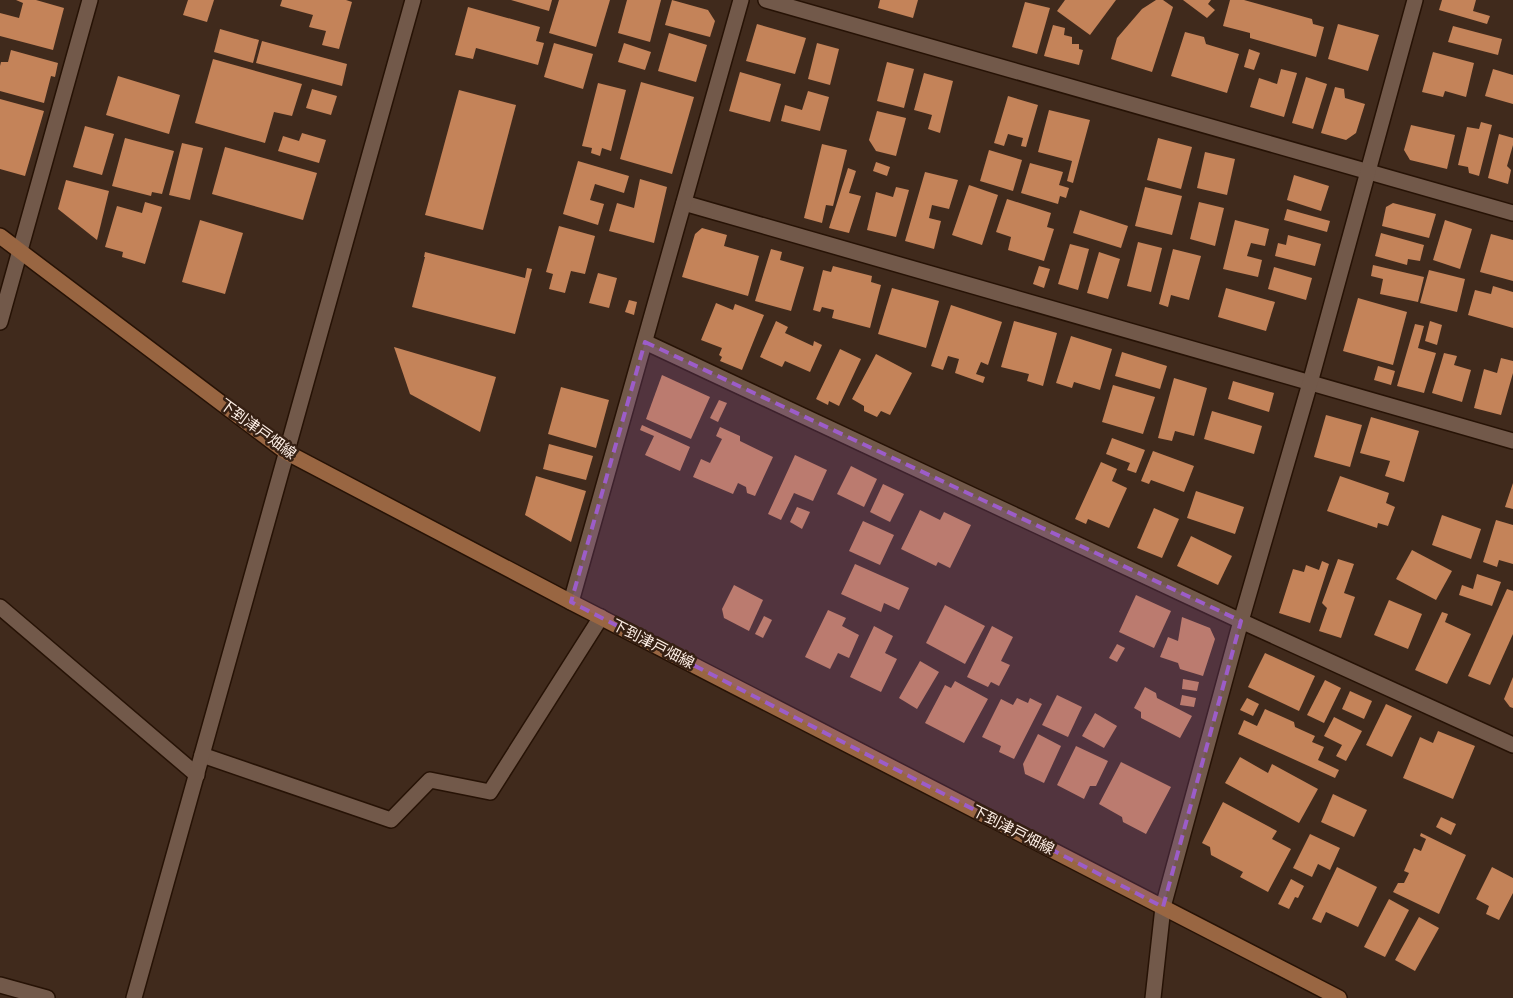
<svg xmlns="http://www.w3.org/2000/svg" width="1513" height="998" font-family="Jost,'Noto Sans JP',sans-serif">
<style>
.building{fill:#c48359}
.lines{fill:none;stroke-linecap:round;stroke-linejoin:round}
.minor-casing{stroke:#261205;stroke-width:18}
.tertiary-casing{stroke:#261205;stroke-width:18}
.secondary-casing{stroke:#261205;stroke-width:18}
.minor{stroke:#72594a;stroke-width:15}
.tertiary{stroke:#72594a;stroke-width:15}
.secondary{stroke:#996642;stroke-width:15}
.marked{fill:#9c5dc9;fill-opacity:0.2;stroke:#9c5dc9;stroke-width:4;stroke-dasharray:10 6;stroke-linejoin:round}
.labels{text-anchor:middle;stroke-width:5;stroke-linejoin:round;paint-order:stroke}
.street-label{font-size:15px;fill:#feefe6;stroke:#362013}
</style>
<rect width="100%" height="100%" fill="#402a1c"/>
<g class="building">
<polygon points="16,0 36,0 64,8 53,50 0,36 0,13 19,18 23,3"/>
<polygon points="188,0 214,0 207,22 183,15"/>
<polygon points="282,0 346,0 352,2 339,49 322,45 326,31 309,27 313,15 280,6"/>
<polygon points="511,0 552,0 549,11"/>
<polygon points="559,0 610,0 596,47 549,33"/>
<polygon points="627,0 661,0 650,42 618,33"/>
<polygon points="672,0 708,10 715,21 710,37 665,25"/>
<polygon points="880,0 918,0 913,18 878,8"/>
<polygon points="1065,0 1116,0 1090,35 1057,11"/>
<polygon points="1156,0 1163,0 1173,7 1152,72 1111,59 1117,38 1142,9"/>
<polygon points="1183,0 1211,0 1208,4 1215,10 1207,18"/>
<polygon points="1230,0 1244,0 1312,19 1313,24 1324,27 1316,57 1250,38 1250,33 1223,26"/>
<polygon points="1442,0 1476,0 1473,11 1490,16 1487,24 1439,10"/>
<polygon points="1025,2 1050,8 1037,54 1012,47"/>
<polygon points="468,7 540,27 536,41 544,43 538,65 476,48 473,59 455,55"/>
<polygon points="757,24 806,38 795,74 746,61"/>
<polygon points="1338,24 1379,35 1368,71 1328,59"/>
<polygon points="1053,25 1065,28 1064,35 1072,37 1072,44 1079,44 1079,49 1083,50 1079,65 1044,56"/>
<polygon points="1453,26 1502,39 1498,55 1448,42"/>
<polygon points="220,29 259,40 253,63 214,52"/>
<polygon points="1185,32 1204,37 1206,44 1239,54 1227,93 1171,76"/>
<polygon points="669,33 707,45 696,82 658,71"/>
<polygon points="262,41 347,64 342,86 256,63"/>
<polygon points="554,43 593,54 583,89 544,77"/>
<polygon points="624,43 651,52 645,70 618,62"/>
<polygon points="817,43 839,49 830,85 808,79"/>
<polygon points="1249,49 1260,53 1254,70 1244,67"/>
<polygon points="11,50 58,63 55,77 51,76 44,103 0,91 0,66 1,62 8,62"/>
<polygon points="1433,52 1474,63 1466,97 1445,91 1443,97 1422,92"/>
<polygon points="213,59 302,84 292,116 274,112 265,143 195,123"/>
<polygon points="887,62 914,69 904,108 877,101"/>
<polygon points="1281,69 1297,73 1284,117 1250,107 1259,78 1277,84"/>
<polygon points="1493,69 1513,75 1513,104 1485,96"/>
<polygon points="740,72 781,84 770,122 729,111"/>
<polygon points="924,73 953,81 940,133 928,129 932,115 914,110"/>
<polygon points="118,76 180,95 169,134 106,115"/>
<polygon points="1306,77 1327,84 1313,129 1292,123"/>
<polygon points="641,82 694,97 672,174 620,159"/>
<polygon points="598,83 626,90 611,151 602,148 600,156 591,153 592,148 582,146"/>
<polygon points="1335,87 1344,89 1345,98 1365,104 1356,133 1346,140 1321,133"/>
<polygon points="312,89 337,96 331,115 306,108"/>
<polygon points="459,90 516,105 483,230 425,215"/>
<polygon points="808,91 829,97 820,131 781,121 785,105 802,110"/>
<polygon points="1008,96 1038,105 1026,147 1021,146 1023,138 1008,134 1004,146 994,143"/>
<polygon points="0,99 44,111 25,176 0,169"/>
<polygon points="1049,110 1090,120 1073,183 1067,181 1072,161 1038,152"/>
<polygon points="877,111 906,118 896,156 876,151 869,140"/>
<polygon points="1481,122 1492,125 1479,176 1469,173 1468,167 1458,165 1467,127 1479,129"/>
<polygon points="1411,125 1455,135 1447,169 1410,160 1404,150"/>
<polygon points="85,126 114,134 102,175 73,167"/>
<polygon points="302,133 326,140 319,163 278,151 283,136 299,141"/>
<polygon points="1499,134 1513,138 1513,145 1507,166 1511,170 1508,184 1488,178"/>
<polygon points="125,138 174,151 162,194 152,192 151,196 112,186"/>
<polygon points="1158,138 1192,147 1181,189 1147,180"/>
<polygon points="182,143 203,148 190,200 169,195"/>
<polygon points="822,144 847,150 833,206 826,205 822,223 804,218"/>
<polygon points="225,147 317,173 303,220 212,194"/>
<polygon points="989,150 1022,160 1013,191 980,181"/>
<polygon points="1205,152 1235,159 1227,195 1197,188"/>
<polygon points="578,161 629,176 624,193 595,184 590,200 604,204 598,225 563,214"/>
<polygon points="876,162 890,167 887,176 873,171"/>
<polygon points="1030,163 1063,172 1059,185 1069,188 1066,198 1060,196 1058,204 1021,193"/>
<polygon points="848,168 856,171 849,193 861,196 849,233 829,228"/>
<polygon points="925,172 958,180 949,209 932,205 929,218 941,221 934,249 905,241"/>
<polygon points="1294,175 1329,186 1321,211 1287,200"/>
<polygon points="640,179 667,187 654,243 609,231 617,203 634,208"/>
<polygon points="66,180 109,191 97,240 58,209"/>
<polygon points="969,185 998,195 982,245 952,235"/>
<polygon points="896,187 909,190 896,237 867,230 876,192 893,197"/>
<polygon points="1145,187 1182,196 1172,235 1135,226"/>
<polygon points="1007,199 1051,213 1047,227 1054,229 1044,261 1008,250 1011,237 996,232"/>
<polygon points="145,202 162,207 145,264 122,257 123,252 105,247 117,206 142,213"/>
<polygon points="1199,202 1224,208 1215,246 1190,239"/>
<polygon points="1393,203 1436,214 1429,238 1382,226 1386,207"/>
<polygon points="1287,209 1330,221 1327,232 1284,220"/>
<polygon points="1080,210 1128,226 1121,248 1073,233"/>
<polygon points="200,220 243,233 225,294 182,282"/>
<polygon points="1235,220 1269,229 1265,246 1251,243 1247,256 1262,260 1258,277 1223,269"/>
<polygon points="1445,220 1472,229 1460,269 1433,260"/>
<polygon points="559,226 595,236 585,274 571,271 565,293 549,289 553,274 546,272"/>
<polygon points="702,228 727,235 724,246 759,256 748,296 682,277 695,234"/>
<polygon points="1381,233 1424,245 1420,261 1408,259 1407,265 1375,256"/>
<polygon points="1491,234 1513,240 1513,281 1480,272"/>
<polygon points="1288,235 1321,244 1315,266 1275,256 1278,243 1286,245"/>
<polygon points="1138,242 1162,248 1151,292 1127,286"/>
<polygon points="1070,244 1089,249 1078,290 1058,284"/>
<polygon points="771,249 782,252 780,260 804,267 791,311 755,301"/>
<polygon points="1173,249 1201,256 1189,300 1171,295 1168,307 1159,304"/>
<polygon points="425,252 525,278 527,268 532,269 515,334 412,307 425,257 424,257"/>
<polygon points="1099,252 1120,259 1108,299 1087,293"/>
<polygon points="1373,265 1424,277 1418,302 1380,294 1383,279 1371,276"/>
<polygon points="833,266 872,276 871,282 881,285 870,328 832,318 834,310 822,307 820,312 813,310 823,270 831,272"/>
<polygon points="1039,266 1050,269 1044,288 1033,284"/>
<polygon points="1274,267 1312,278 1306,300 1268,289"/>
<polygon points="1429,270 1465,279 1457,312 1420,303"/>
<polygon points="598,273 617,278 609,308 589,303"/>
<polygon points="1493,286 1513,292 1513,328 1468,315 1475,290 1491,294"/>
<polygon points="892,288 939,301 926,348 878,334"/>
<polygon points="1226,288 1275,302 1266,331 1218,317"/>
<polygon points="1358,298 1407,312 1393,365 1343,351"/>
<polygon points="629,300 637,302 634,315 625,312"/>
<polygon points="716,303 733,310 735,304 764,315 742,370 720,361 722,357 719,355 722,348 701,340"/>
<polygon points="951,305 1002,322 988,365 981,362 976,374 985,377 983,383 955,373 959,359 948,356 943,370 931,366"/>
<polygon points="776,321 788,327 785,333 813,346 814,341 822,345 810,372 785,361 782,367 760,357"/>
<polygon points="1014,321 1057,333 1043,386 1027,381 1029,374 1001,367"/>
<polygon points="1430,321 1442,325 1437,345 1425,341"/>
<polygon points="1415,324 1424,326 1418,348 1436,353 1424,393 1397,386"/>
<polygon points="1071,336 1112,349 1100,390 1074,382 1072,388 1056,383"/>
<polygon points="394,347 496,377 480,432 410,394"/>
<polygon points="840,349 861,359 839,406 829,401 828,405 816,399"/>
<polygon points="1122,352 1167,366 1160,389 1115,376"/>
<polygon points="1444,353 1457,356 1454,365 1471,370 1462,402 1432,393"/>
<polygon points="876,354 912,373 890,415 881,411 877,417 864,411 864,406 852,399"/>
<polygon points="1501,358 1513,361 1513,373 1501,415 1474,408 1484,369 1497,373"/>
<polygon points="1378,366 1395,371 1391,385 1374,380"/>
<polygon points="662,375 710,397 691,439 646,419"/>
<polygon points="1174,378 1207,388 1194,436 1175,431 1172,441 1158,438"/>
<polygon points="1233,381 1274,393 1269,412 1228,399"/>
<polygon points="1113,385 1155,397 1143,434 1102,422"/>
<polygon points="561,387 609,400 596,448 548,434"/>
<polygon points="719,400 727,403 718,422 710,418"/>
<polygon points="1212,411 1262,426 1254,454 1204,439"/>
<polygon points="1326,415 1362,425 1350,467 1314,457"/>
<polygon points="1371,417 1419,431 1404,482 1385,476 1390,461 1360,453"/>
<polygon points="642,425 690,447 680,471 645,455 654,436 640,430"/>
<polygon points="720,427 740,436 740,441 773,457 755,496 747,493 746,487 738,483 733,494 693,477 701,459 710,463 722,439 716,436"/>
<polygon points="1112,438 1145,450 1136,473 1127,470 1130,463 1106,454"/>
<polygon points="549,444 593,456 586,480 543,469"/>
<polygon points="1153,451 1194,466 1184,492 1151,480 1149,484 1141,481"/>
<polygon points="795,455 827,470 813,501 794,493 781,520 768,514"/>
<polygon points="1101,462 1117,469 1112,481 1127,488 1109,528 1088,519 1086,524 1075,519"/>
<polygon points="851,466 877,479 864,507 837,494"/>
<polygon points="536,476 586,491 571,542 525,515"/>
<polygon points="1340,476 1389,493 1386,503 1395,507 1388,526 1378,523 1377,528 1327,511"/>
<polygon points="1513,483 1513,509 1505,507"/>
<polygon points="883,484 904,494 890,522 870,512"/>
<polygon points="1196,491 1244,507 1235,534 1187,518"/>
<polygon points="797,507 810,512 802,529 790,522"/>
<polygon points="1154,508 1179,519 1162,558 1137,548"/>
<polygon points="920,510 940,520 944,512 971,525 950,568 938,562 936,566 901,549"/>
<polygon points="1442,515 1481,529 1471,559 1432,545"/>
<polygon points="1496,520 1513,525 1513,564 1499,560 1497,567 1483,562"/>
<polygon points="863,521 894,535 880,565 849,551"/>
<polygon points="1191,536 1232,556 1218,585 1177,566"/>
<polygon points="1412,550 1452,571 1436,600 1396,579"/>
<polygon points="1338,559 1354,564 1344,593 1355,597 1341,638 1319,631 1327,608 1322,603"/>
<polygon points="1322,561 1329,564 1310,623 1279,613 1293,569 1304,572 1306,565 1319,570"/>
<polygon points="855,564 909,588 899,610 884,603 881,612 841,594"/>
<polygon points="1477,574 1501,582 1492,606 1459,595 1462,585 1473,589"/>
<polygon points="734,585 763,600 749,631 724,618 722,609"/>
<polygon points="1507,589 1513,591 1513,634 1490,685 1468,676"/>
<polygon points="1136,595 1171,611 1154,648 1119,632"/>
<polygon points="1389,600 1422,614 1408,649 1374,635"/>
<polygon points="945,605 985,626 965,664 926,643"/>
<polygon points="828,610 846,618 842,626 859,635 849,658 838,653 830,669 805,657"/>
<polygon points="1442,612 1448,614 1445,622 1471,634 1447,684 1415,670"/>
<polygon points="764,616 772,620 763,638 755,634"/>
<polygon points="1182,617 1210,628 1215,639 1203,676 1180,669 1178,663 1160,657 1168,637 1178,641"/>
<polygon points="874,626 893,636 885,653 897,659 881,692 850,677"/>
<polygon points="992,626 1013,637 1001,661 1010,665 999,686 991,682 988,687 967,677"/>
<polygon points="1117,644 1125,648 1117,662 1109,658"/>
<polygon points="1265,653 1315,676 1299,711 1248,687"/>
<polygon points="920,661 939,672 917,709 899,698"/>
<polygon points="1513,677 1513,708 1510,707 1504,699"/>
<polygon points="1183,679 1199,682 1197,691 1182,689"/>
<polygon points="1325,680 1341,688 1324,723 1307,715"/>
<polygon points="955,681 988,699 964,743 925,723 945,685 951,688"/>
<polygon points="1145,687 1156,693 1157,698 1192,716 1180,738 1141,718 1141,712 1134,708"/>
<polygon points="1350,691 1372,701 1364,719 1342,709"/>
<polygon points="1057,695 1082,707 1068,737 1042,725"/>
<polygon points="1182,695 1196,698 1194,707 1180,705"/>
<polygon points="1017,698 1028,703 1030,698 1042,704 1014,759 999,752 1001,746 982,737 1001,699 1013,705"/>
<polygon points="1247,698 1259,704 1253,716 1240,710"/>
<polygon points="1386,704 1412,716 1392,757 1366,745"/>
<polygon points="1265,709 1294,722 1295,727 1315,736 1312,742 1324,747 1318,760 1339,770 1335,778 1238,734 1244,720 1257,726"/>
<polygon points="1095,713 1117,726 1104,748 1082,736"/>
<polygon points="1334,717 1362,731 1346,761 1336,756 1342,745 1324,736"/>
<polygon points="1438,731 1475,746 1453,799 1403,778 1420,737 1433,743"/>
<polygon points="1038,734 1061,746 1044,783 1025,774 1023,764"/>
<polygon points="1076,746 1108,761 1096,786 1090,786 1084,799 1057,785"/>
<polygon points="1240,757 1268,773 1272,764 1318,789 1299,823 1225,783"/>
<polygon points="1121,762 1171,787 1146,834 1123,822 1122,817 1099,804"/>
<polygon points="1333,794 1367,810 1354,837 1321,822"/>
<polygon points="1223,802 1277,831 1272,839 1291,849 1268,892 1240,877 1243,872 1211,855 1210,847 1202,843"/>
<polygon points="1441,817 1456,824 1451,835 1436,827"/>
<polygon points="1421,833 1466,855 1439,914 1393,892 1398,883 1404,883 1409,873 1404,871 1414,848 1421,851 1426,839 1420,836"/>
<polygon points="1310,834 1340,848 1330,870 1318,864 1312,877 1293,868"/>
<polygon points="1337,867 1377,887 1358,927 1326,912 1321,923 1312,919"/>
<polygon points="1492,867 1513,878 1513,893 1499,920 1486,914 1489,906 1476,899"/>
<polygon points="1291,879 1304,886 1298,898 1295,897 1289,909 1278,904"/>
<polygon points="1389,899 1409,910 1385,957 1364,947"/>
<polygon points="1419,917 1439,928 1415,971 1395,960"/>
</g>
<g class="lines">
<defs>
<g id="minor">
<polyline points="766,0 1513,213"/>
<polyline points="684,203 1513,441"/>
<polyline points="0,322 90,0"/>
<polyline points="645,342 1241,621 1513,745"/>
<polyline points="571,602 741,0"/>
<polyline points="0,607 197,775"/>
<polyline points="202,755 391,820 430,780 490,792 601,617"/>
<polyline points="0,985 47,998"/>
<polyline points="1153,998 1163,907 1241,621 1310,383 1415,0"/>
</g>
<polyline id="tertiary" points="134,998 413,0"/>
<polyline id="secondary" points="0,236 286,452 571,602 1339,998"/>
</defs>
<use href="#minor" class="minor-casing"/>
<use href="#tertiary" class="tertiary-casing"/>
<use href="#secondary" class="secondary-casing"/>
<use href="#minor" class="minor"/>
<use href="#tertiary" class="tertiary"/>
<use href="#secondary" class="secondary"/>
</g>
<path class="marked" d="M645 342 1241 621 1163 907 571 602Z"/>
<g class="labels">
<g class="street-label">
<text transform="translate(258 429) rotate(36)" y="5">下到津戸畑線</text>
<text transform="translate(653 644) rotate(27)" y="5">下到津戸畑線</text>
<text transform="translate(1013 830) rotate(27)" y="5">下到津戸畑線</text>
</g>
</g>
</svg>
